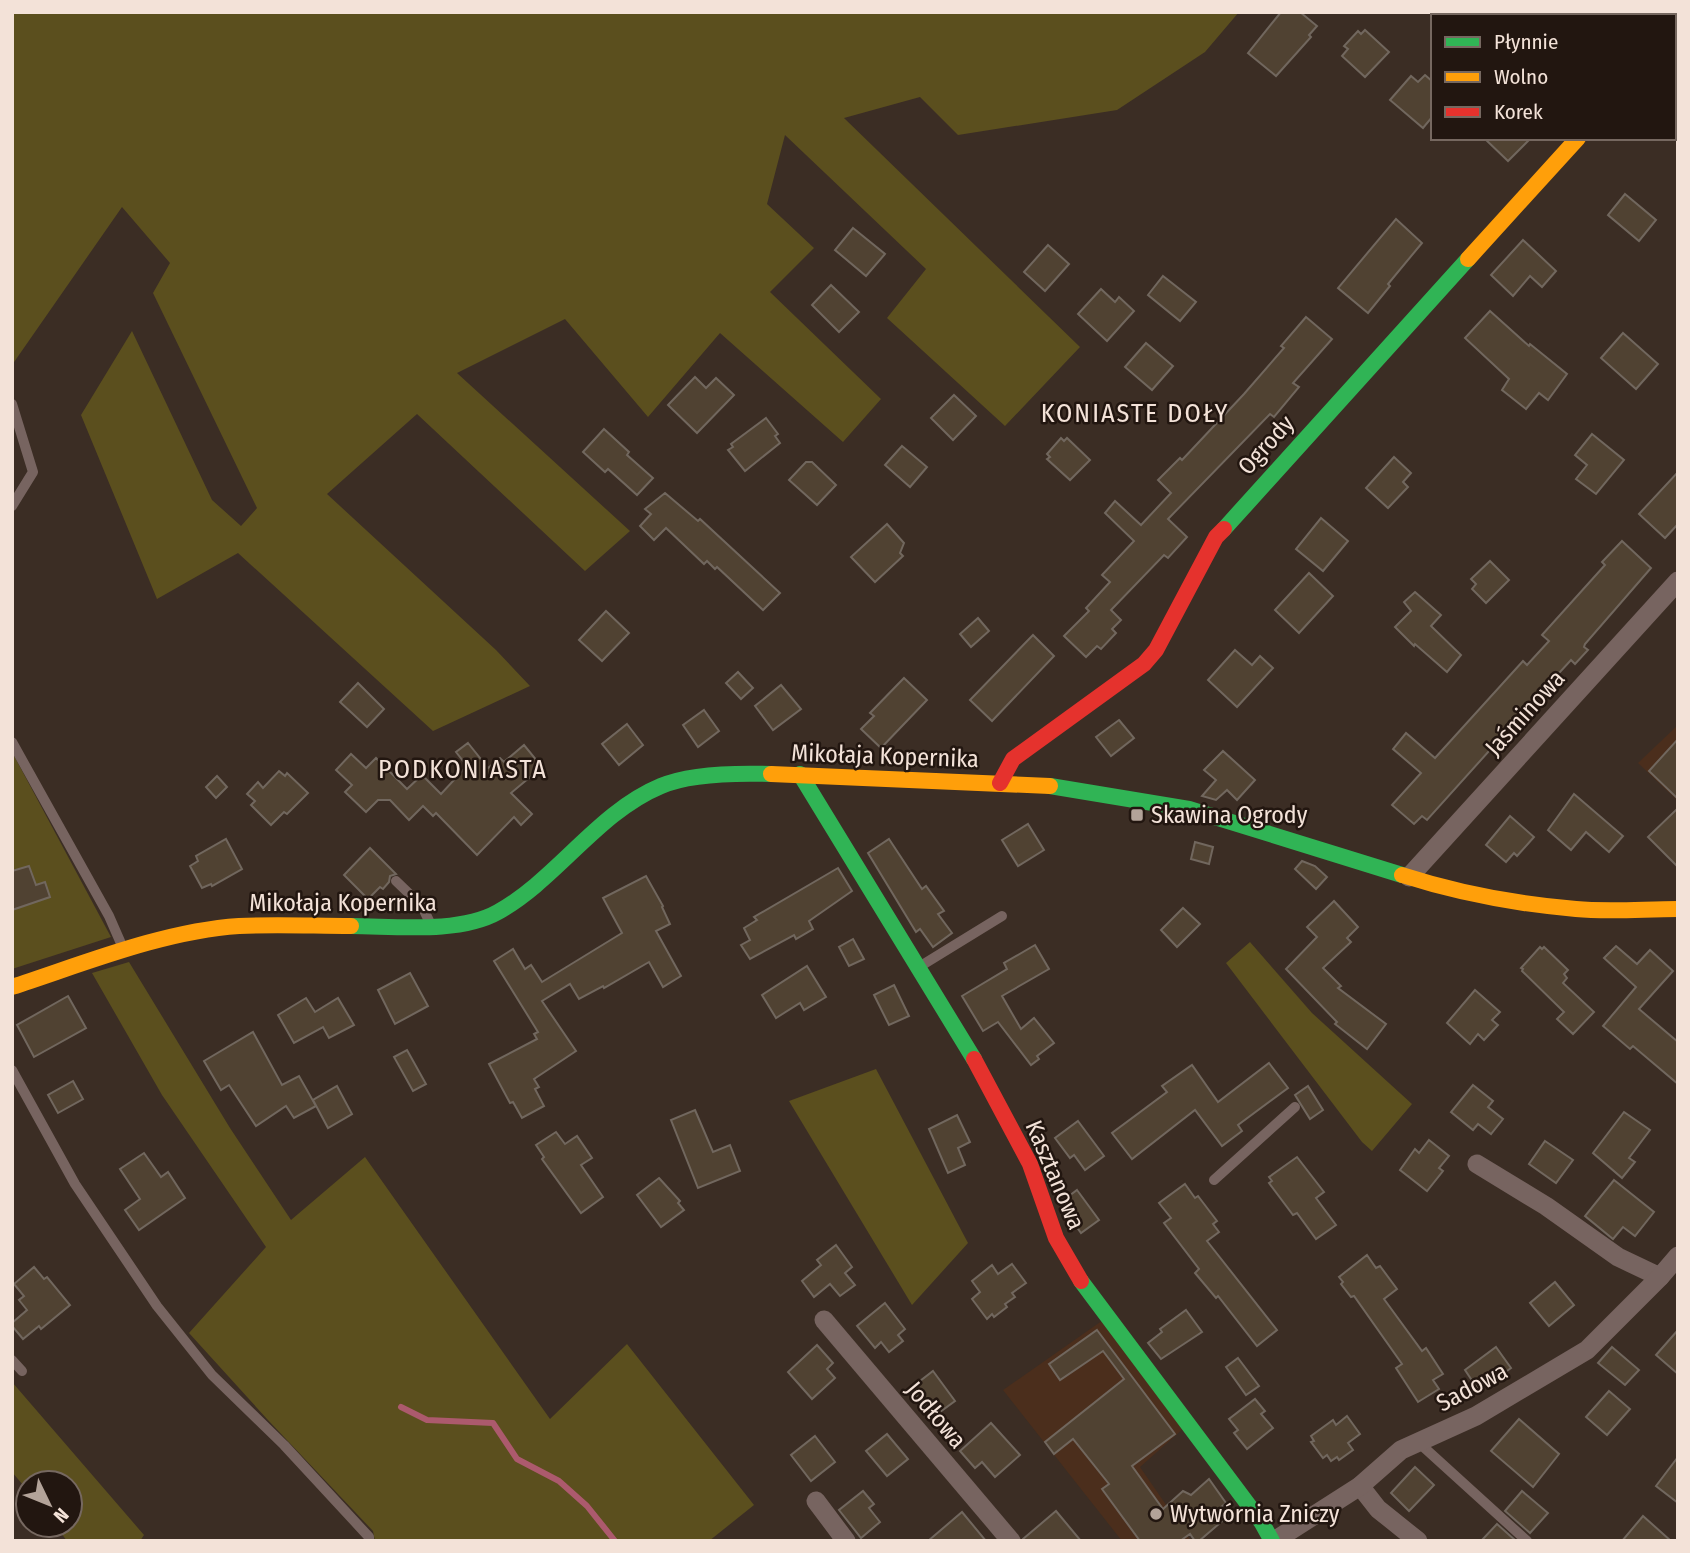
<svg xmlns="http://www.w3.org/2000/svg" width="1690" height="1553" font-family="'Fira Sans Condensed',sans-serif">
<style>
.built{fill:#4b2e1c}
.green{fill:#5b4f1e}
.lines{fill:none;stroke-linecap:round;stroke-linejoin:round}
.stream{stroke:#ac5a6d;stroke-width:6}
.building{fill:#504232;stroke:#71675e;stroke-width:2}
.lane{stroke:#776460;stroke-width:10}
.street{stroke:#776460;stroke-width:19}
.fast{stroke:#30b455;stroke-width:16}
.slow{stroke:#ff9f0a;stroke-width:16}
.jam{stroke:#e5322d;stroke-width:16}
.poi-dot{fill:#b3a399;stroke:#221610;stroke-width:2.5}
.labels{text-anchor:middle;stroke-width:5;stroke-linejoin:round;paint-order:stroke}
.street-label{font-size:24px;fill:#f3e2d8;stroke:#221610}
.poi-label{font-size:24px;fill:#f3e2d8;stroke:#221610;text-anchor:start}
.neighbourhood-label{font-size:26px;letter-spacing:2px;fill:#f3e2d8;stroke:#221610}
</style>
<rect width="100%" height="100%" fill="#3b2d24"/>
<g class="built">
<polygon points="1678,725 1678,801 1638,763"/>
<polygon points="1106,1318 1184,1428 1140,1467 1191,1541 1122,1541 1003,1390"/>
</g>
<g class="green">
<polygon points="12,12 1239,12 1205,52 1117,110 958,135 920,97 844,118 1080,347 1005,426 887,318 926,269 785,135 767,204 814,248 770,292 881,399 843,442 720,333 648,417 565,319 457,373 630,531 585,571 417,414 327,494 496,650 530,686 433,731 238,553 157,599 81,415 132,331 212,500 241,526 257,508 153,293 170,263 122,207 12,365"/>
<polygon points="1626,12 1678,12 1678,33 1674,33 1674,16 1634,16"/>
<polygon points="12,752 111,937 12,969"/>
<polygon points="1250,942 1312,1013 1412,1104 1372,1151 1362,1142 1226,963"/>
<polygon points="129,962 230,1128 291,1220 365,1157 550,1419 627,1344 754,1505 709,1541 375,1541 373,1531 267,1419 189,1333 266,1247 162,1095 92,973"/>
<polygon points="876,1069 968,1243 912,1305 789,1101"/>
<polygon points="12,1382 144,1535 140,1541 67,1541 55,1525 70,1525 70,1483 28,1483 28,1491 12,1472"/>
</g>
<g class="lines">
<polyline class="stream" points="401,1407 427,1420 493,1423 517,1459 559,1481 587,1506 615,1541"/>
</g>
<g class="building">
<polygon points="1281,12 1300,12 1317,26 1309,35 1311,37 1276,76 1248,53"/>
<polygon points="1365,30 1389,52 1365,77 1342,56 1348,49 1344,46 1358,31 1361,34"/>
<polygon points="1425,75 1433,82 1433,116 1423,128 1390,100 1411,76 1418,82"/>
<polygon points="1484,138 1531,138 1508,161"/>
<polygon points="1625,194 1656,220 1639,241 1608,215"/>
<polygon points="1396,219 1422,243 1388,284 1390,286 1368,313 1338,288"/>
<polygon points="853,228 885,254 866,276 835,250"/>
<polygon points="1523,240 1556,271 1542,287 1530,276 1513,296 1491,275"/>
<polygon points="1048,245 1069,264 1045,291 1024,272"/>
<polygon points="1163,276 1196,302 1180,321 1148,295"/>
<polygon points="831,285 859,312 839,332 812,305"/>
<polygon points="1101,289 1115,302 1119,297 1134,311 1107,341 1078,314"/>
<polygon points="1490,311 1529,346 1530,344 1567,374 1548,400 1539,393 1526,409 1502,390 1509,379 1465,338"/>
<polygon points="1306,317 1332,339 1293,383 1299,387 1274,417 1270,414 1168,519 1187,537 1168,558 1164,555 1111,610 1121,620 1112,629 1116,633 1101,649 1097,646 1086,657 1064,636 1089,611 1086,608 1110,582 1102,575 1134,541 1105,513 1115,501 1141,525 1171,493 1158,480 1180,458 1182,460 1244,394 1284,348 1281,346"/>
<polygon points="1623,333 1658,364 1636,389 1601,358"/>
<polygon points="1146,343 1173,366 1152,390 1125,367"/>
<polygon points="695,377 706,388 716,378 734,395 697,433 668,405"/>
<polygon points="954,395 976,416 953,440 931,418"/>
<polygon points="766,418 778,434 775,436 780,443 745,471 728,450 733,447 731,444"/>
<polygon points="604,429 629,452 627,455 653,478 637,495 608,469 605,472 583,452"/>
<polygon points="1592,434 1624,460 1596,494 1576,479 1587,465 1575,455"/>
<polygon points="1061,438 1064,441 1067,438 1090,460 1070,480 1047,459 1050,457 1047,454"/>
<polygon points="902,446 927,467 910,487 885,465"/>
<polygon points="1394,457 1411,473 1403,482 1408,487 1388,508 1366,488"/>
<polygon points="806,462 812,462 836,485 817,505 789,480"/>
<polygon points="1678,472 1678,524 1665,538 1639,514"/>
<polygon points="665,493 698,521 700,519 780,593 763,610 717,567 715,569 707,561 704,564 666,528 654,540 640,526 651,514 645,509"/>
<polygon points="1321,518 1348,541 1323,571 1296,549"/>
<polygon points="887,524 904,543 900,553 903,556 875,582 851,557"/>
<polygon points="1622,541 1651,568 1585,644 1584,647 1588,650 1575,664 1571,660 1514,722 1518,726 1501,744 1498,741 1427,820 1422,816 1414,824 1392,805 1421,773 1393,749 1406,733 1435,758 1523,661 1527,665 1549,641 1542,635 1605,565 1602,562"/>
<polygon points="1490,561 1509,580 1486,603 1472,589 1476,584 1471,579"/>
<polygon points="1309,573 1333,596 1299,633 1275,610"/>
<polygon points="1415,592 1441,615 1431,626 1461,655 1447,672 1415,644 1414,646 1395,627 1411,611 1404,602"/>
<polygon points="606,611 629,633 602,661 579,640"/>
<polygon points="978,618 989,631 971,647 960,634"/>
<polygon points="1033,635 1054,656 992,721 970,700"/>
<polygon points="1235,650 1252,665 1260,656 1273,668 1237,707 1208,680"/>
<polygon points="738,672 753,688 741,699 726,683"/>
<polygon points="904,678 927,700 881,748 861,729 874,716 870,713"/>
<polygon points="358,683 384,709 367,727 340,702"/>
<polygon points="781,685 801,709 773,730 755,706"/>
<polygon points="704,710 719,731 698,747 683,725"/>
<polygon points="1119,720 1134,738 1111,756 1096,737"/>
<polygon points="627,724 643,745 619,765 602,744"/>
<polygon points="1678,739 1678,799 1649,771"/>
<polygon points="468,743 488,768 500,758 504,762 524,745 542,767 511,793 532,814 521,825 514,817 477,855 436,813 433,816 423,806 409,820 390,800 378,800 366,812 345,792 352,785 336,770 351,754 366,768 376,758 407,789 422,775 441,794 467,766 456,752"/>
<polygon points="1223,751 1255,780 1237,800 1227,790 1216,800 1202,796 1216,780 1204,770"/>
<polygon points="279,771 285,776 287,773 308,793 287,814 284,812 271,825 251,805 255,801 247,794 258,782 263,788"/>
<polygon points="217,776 227,787 216,798 206,787"/>
<polygon points="1574,794 1623,836 1609,852 1586,832 1571,850 1548,830"/>
<polygon points="1678,808 1678,867 1648,837"/>
<polygon points="1510,816 1534,837 1517,856 1514,853 1506,862 1486,845"/>
<polygon points="1028,824 1044,850 1018,866 1002,840"/>
<polygon points="226,839 242,869 212,886 211,884 202,888 190,866 198,861 196,856"/>
<polygon points="889,839 922,889 926,886 944,911 938,914 952,933 933,947 920,929 916,932 868,853"/>
<polygon points="1195,842 1213,847 1209,864 1191,859"/>
<polygon points="370,848 396,874 390,876 389,882 383,889 380,887 368,899 344,875"/>
<polygon points="1302,861 1315,866 1327,877 1316,889 1295,869"/>
<polygon points="29,866 36,885 45,882 50,897 12,910 12,871"/>
<polygon points="838,868 852,891 809,921 813,929 796,939 794,935 750,959 741,945 750,940 744,928 757,920 754,917"/>
<polygon points="646,876 663,906 662,907 670,924 656,931 681,976 663,987 649,962 604,988 603,986 579,999 570,984 542,1001 576,1051 534,1079 539,1087 535,1089 544,1106 522,1118 513,1102 510,1103 489,1064 537,1039 534,1034 538,1032 494,961 513,949 525,969 531,965 542,982 622,933 603,898"/>
<polygon points="1334,901 1358,927 1347,938 1351,942 1323,968 1341,986 1338,988 1386,1024 1367,1049 1335,1024 1337,1022 1286,969 1317,937 1307,927"/>
<polygon points="1183,908 1200,924 1177,947 1161,930"/>
<polygon points="853,939 864,959 849,966 839,947"/>
<polygon points="1035,945 1049,969 1002,996 1021,1029 1034,1018 1054,1043 1037,1056 1039,1059 1031,1065 998,1022 983,1031 962,996 1007,969 1004,963"/>
<polygon points="1616,946 1637,964 1650,950 1673,971 1639,1009 1678,1042 1678,1084 1633,1046 1630,1049 1603,1026 1636,987 1604,958"/>
<polygon points="1540,947 1542,949 1544,947 1568,970 1564,974 1567,978 1563,983 1594,1012 1573,1034 1557,1019 1564,1012 1522,971 1523,969 1521,968"/>
<polygon points="807,966 826,997 804,1010 800,1003 776,1018 762,995"/>
<polygon points="410,973 428,1006 395,1024 378,990"/>
<polygon points="894,985 909,1016 889,1025 874,995"/>
<polygon points="1475,990 1500,1012 1492,1020 1498,1025 1484,1040 1478,1034 1470,1044 1447,1023"/>
<polygon points="68,996 86,1028 34,1057 17,1025"/>
<polygon points="306,998 315,1012 338,998 354,1025 329,1038 323,1027 294,1043 278,1015"/>
<polygon points="253,1032 282,1085 299,1076 316,1106 294,1118 286,1106 256,1126 229,1085 221,1090 204,1061"/>
<polygon points="407,1050 426,1084 413,1091 394,1057"/>
<polygon points="1269,1063 1288,1088 1238,1125 1242,1131 1222,1146 1195,1110 1132,1159 1112,1133 1167,1092 1162,1086 1192,1065 1218,1102"/>
<polygon points="73,1081 83,1099 58,1113 48,1095"/>
<polygon points="1473,1085 1493,1101 1488,1107 1503,1119 1491,1134 1478,1124 1473,1130 1451,1112"/>
<polygon points="337,1086 352,1114 328,1128 313,1100"/>
<polygon points="1308,1086 1323,1110 1310,1119 1295,1095"/>
<polygon points="695,1110 713,1152 730,1145 740,1171 698,1188 671,1120"/>
<polygon points="1624,1112 1650,1130 1629,1158 1635,1162 1622,1178 1593,1153"/>
<polygon points="957,1115 970,1142 958,1148 965,1165 948,1173 929,1129"/>
<polygon points="1078,1121 1104,1156 1085,1170 1074,1155 1070,1158 1055,1138"/>
<polygon points="556,1132 565,1144 577,1136 592,1158 581,1165 603,1197 581,1213 542,1159 544,1157 536,1145"/>
<polygon points="1429,1140 1449,1156 1439,1168 1443,1171 1427,1191 1400,1170 1415,1149 1419,1153"/>
<polygon points="1545,1141 1573,1160 1556,1183 1529,1164"/>
<polygon points="144,1153 161,1177 168,1172 185,1198 139,1230 125,1210 140,1199 120,1169"/>
<polygon points="1297,1157 1324,1192 1316,1198 1336,1225 1316,1239 1297,1213 1293,1215 1269,1183 1272,1181 1269,1177"/>
<polygon points="659,1178 680,1201 678,1203 684,1210 661,1227 637,1195"/>
<polygon points="1614,1180 1654,1212 1635,1236 1623,1227 1613,1239 1585,1216"/>
<polygon points="1185,1184 1195,1198 1198,1196 1217,1221 1213,1224 1219,1232 1207,1241 1277,1330 1257,1346 1218,1296 1216,1298 1195,1273 1199,1269 1164,1223 1171,1218 1159,1203"/>
<polygon points="1077,1190 1099,1220 1081,1233 1069,1216 1067,1218 1061,1202"/>
<polygon points="836,1245 852,1267 845,1273 855,1285 840,1296 830,1284 814,1297 802,1281 821,1265 817,1260"/>
<polygon points="1367,1255 1376,1268 1380,1266 1397,1289 1384,1299 1422,1351 1426,1348 1443,1374 1433,1380 1439,1389 1418,1402 1396,1368 1402,1364 1354,1296 1351,1297 1341,1284 1343,1282 1339,1277"/>
<polygon points="1012,1264 1026,1283 1012,1293 1015,1297 1005,1304 1007,1307 994,1317 992,1314 987,1319 972,1299 980,1292 972,1281 992,1265 998,1274"/>
<polygon points="34,1267 44,1279 47,1277 70,1305 41,1329 39,1326 23,1339 12,1326 12,1323 27,1310 19,1300 24,1296 14,1284"/>
<polygon points="1555,1282 1574,1305 1549,1326 1530,1303"/>
<polygon points="885,1303 905,1329 898,1335 903,1341 889,1352 881,1342 875,1348 857,1326"/>
<polygon points="1186,1310 1202,1332 1161,1359 1148,1343 1162,1332 1160,1329"/>
<polygon points="1097,1330 1175,1434 1132,1466 1163,1509 1183,1491 1191,1495 1209,1479 1226,1503 1220,1508 1227,1517 1199,1541 1195,1541 1190,1534 1180,1541 1140,1541 1102,1489 1109,1484 1073,1439 1054,1454 1045,1442 1124,1379 1103,1351 1060,1380 1049,1364"/>
<polygon points="1678,1330 1678,1374 1656,1355"/>
<polygon points="817,1345 833,1363 827,1369 835,1378 812,1399 788,1372"/>
<polygon points="1496,1347 1511,1368 1479,1391 1465,1370"/>
<polygon points="1612,1347 1639,1370 1625,1385 1598,1363"/>
<polygon points="1238,1358 1259,1386 1246,1395 1226,1367"/>
<polygon points="933,1371 955,1401 933,1417 911,1388"/>
<polygon points="1609,1391 1630,1409 1607,1435 1586,1417"/>
<polygon points="1255,1399 1265,1411 1261,1414 1273,1428 1247,1449 1234,1433 1238,1430 1229,1419"/>
<polygon points="1347,1416 1360,1434 1348,1443 1353,1450 1339,1460 1337,1457 1331,1461 1327,1455 1323,1458 1311,1442 1314,1441 1311,1436 1333,1420 1336,1425"/>
<polygon points="1519,1419 1559,1454 1533,1487 1491,1451"/>
<polygon points="991,1423 1020,1455 995,1477 982,1462 975,1468 960,1451"/>
<polygon points="887,1434 908,1459 887,1476 866,1451"/>
<polygon points="815,1436 835,1462 811,1481 791,1455"/>
<polygon points="1678,1457 1678,1503 1656,1486"/>
<polygon points="1415,1467 1434,1485 1409,1511 1391,1493"/>
<polygon points="863,1491 874,1504 869,1508 880,1522 861,1538 839,1510"/>
<polygon points="1522,1491 1548,1513 1530,1533 1505,1511"/>
<polygon points="1056,1511 1081,1541 1023,1541 1023,1539"/>
<polygon points="962,1512 986,1541 928,1541"/>
<polygon points="1643,1516 1671,1541 1622,1541"/>
<polygon points="1497,1524 1516,1541 1481,1541"/>
</g>
<g class="lines">
<g class="lane">
<polyline points="12,404 33,472 12,506"/>
<polyline points="12,742 109,916 123,948"/>
<polyline points="396,881 422,906 430,923"/>
<polyline points="919,967 1002,916"/>
<polyline points="12,1070 75,1184 157,1306 212,1375 284,1445 369,1537 369,1541"/>
<polyline points="1214,1180 1295,1107"/>
<polyline points="12,1360 22,1371"/>
<polyline points="1418,1442 1527,1541"/>
</g>
<g class="street">
<polyline points="1674,51 1678,51"/>
<polyline points="1409,877 1678,581"/>
<polyline points="1477,1164 1546,1206 1618,1257 1660,1277"/>
<polyline points="824,1320 1011,1541"/>
<polyline points="1360,1486 1378,1509 1418,1541"/>
<polyline points="816,1501 846,1541"/>
<polyline points="1274,1541 1360,1486 1401,1450 1476,1416 1587,1350 1660,1277 1678,1256"/>
</g>
<g class="fast">
<polyline points="1224,529 1468,259"/>
<polyline points="800,774 974,1059"/>
<polyline points="1050,786 1189,809 1402,875"/>
<path d="M351 926C394 926 459 934 498 912 557 879 598 812 661 786 691 773 739 773 771 774"/>
<polyline points="1081,1281 1262,1523 1272,1541"/>
</g>
<g class="slow">
<polyline points="1468,259 1578,138"/>
<polyline points="771,774 1050,786"/>
<path d="M1402 875C1458 893 1517 904 1576 909 1609 912 1644 909 1678 909"/>
<path d="M12 987C83 964 163 931 239 926 276 924 314 926 351 926"/>
</g>
<g class="jam">
<polyline points="1000,783 1013,759 1144,664 1156,650 1216,537 1224,529"/>
<polyline points="974,1059 1030,1164 1056,1238 1081,1281"/>
</g>
</g>
<g class="poi-dot">
<rect x="1130" y="808" width="14" height="14" rx="3.5"/>
<circle cx="1156" cy="1514" r="7"/>
</g>
<g class="labels">
<g class="street-label">
<text transform="translate(1266 445) rotate(-48)" y="8">Ogrody</text>
<text transform="translate(1525 713) rotate(-48)" y="8">Jaśminowa</text>
<text transform="translate(885 756) rotate(2)" y="8">Mikołaja Kopernika</text>
<text x="343" y="911">Mikołaja Kopernika</text>
<text transform="translate(1055 1175) rotate(67)" y="8">Kasztanowa</text>
<text transform="translate(1472 1387) rotate(-28)" y="8">Sadowa</text>
<text transform="translate(936 1415) rotate(50)" y="8">Jodłowa</text>
</g>
<g class="poi-label">
<text x="1151" y="823">Skawina Ogrody</text>
<text x="1170" y="1522">Wytwórnia Zniczy</text>
</g>
<g class="neighbourhood-label">
<text x="1135" y="422">KONIASTE DOŁY</text>
<text x="463" y="778">PODKONIASTA</text>
</g>
</g>
<rect width="1690" height="1553" fill="none" stroke="#f3e2d8" stroke-width="28"/>
<rect x="1431" y="14" width="245" height="126" fill="#221610" stroke="#766860" stroke-width="2"/>
<rect x="1445" y="37" width="35" height="10" fill="#30b455" stroke="#766860" stroke-width="2"/>
<text x="1494" y="49" font-size="21" fill="#f3e2d8">Płynnie</text>
<rect x="1445" y="72" width="35" height="10" fill="#ff9f0a" stroke="#766860" stroke-width="2"/>
<text x="1494" y="84" font-size="21" fill="#f3e2d8">Wolno</text>
<rect x="1445" y="107" width="35" height="10" fill="#e5322d" stroke="#766860" stroke-width="2"/>
<text x="1494" y="119" font-size="21" fill="#f3e2d8">Korek</text>
<g transform="translate(49 1504) rotate(133)"><circle r="33" fill="#221610" stroke="#766860" stroke-width="2"/>
<path d="M0-5L12 26L0 18L-12 26Z" fill="#b3a399"/>
<text y="-10" font-size="19" font-weight="bold" text-anchor="middle" fill="#f3e2d8">N</text>
</g>
</svg>
